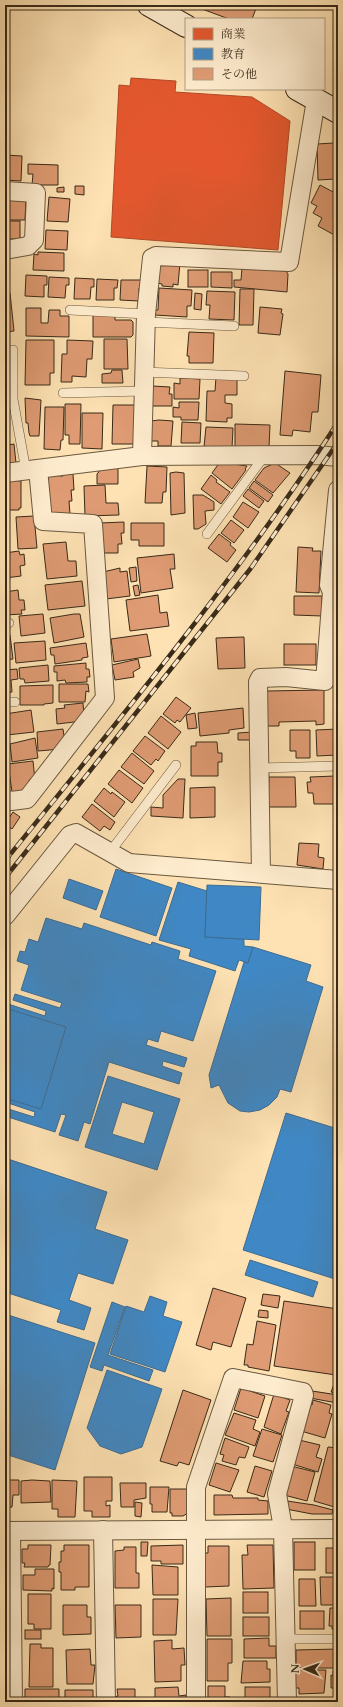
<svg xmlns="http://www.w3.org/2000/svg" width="343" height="1707" font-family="Cardo,'Noto Serif JP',serif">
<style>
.shops{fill:#e4572e;stroke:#b04a27}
.schools{fill:#3f88c5;stroke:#3d6c91;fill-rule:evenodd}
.building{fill:#df9b73;stroke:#382a18}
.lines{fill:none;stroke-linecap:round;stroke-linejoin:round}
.service-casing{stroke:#6a583f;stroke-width:10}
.minor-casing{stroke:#6a583f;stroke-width:20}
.secondary-casing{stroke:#382a18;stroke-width:24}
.service{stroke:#feecce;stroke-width:9}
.minor{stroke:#feecce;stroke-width:18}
.secondary{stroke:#feecce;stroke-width:22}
.rail-casing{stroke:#382a18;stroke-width:4.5}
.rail{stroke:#feecce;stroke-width:3;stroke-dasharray:9;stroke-linecap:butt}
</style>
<rect width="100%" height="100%" fill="#fee2b3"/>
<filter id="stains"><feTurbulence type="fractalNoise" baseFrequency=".005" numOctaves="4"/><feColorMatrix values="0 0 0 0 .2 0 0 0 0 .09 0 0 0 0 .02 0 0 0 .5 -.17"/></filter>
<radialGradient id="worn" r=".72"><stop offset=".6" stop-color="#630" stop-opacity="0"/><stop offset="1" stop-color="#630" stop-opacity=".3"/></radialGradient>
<polygon class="shops" points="131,78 176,81 175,92 252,97 290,121 278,250 111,237 119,85 130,86"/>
<g class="schools">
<polygon points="116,869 172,888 156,936 100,917"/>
<polygon points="69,879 103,891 96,910 63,898"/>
<polygon points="178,882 207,891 205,937 244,939 244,946 253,947 248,963 239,960 235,971 189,956 191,949 159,940"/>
<polygon points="207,885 261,887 259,940 205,937"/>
<polygon points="46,918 82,929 84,923 151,945 152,942 180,951 178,959 216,971 193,1041 161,1031 158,1042 148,1039 146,1045 187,1058 184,1067 163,1061 162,1066 182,1073 179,1084 109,1062 90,1124 84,1122 78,1141 59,1135 66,1115 61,1114 55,1132 5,1116 5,1108 34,1117 35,1112 5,1102 5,1003 45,1016 46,1011 13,1000 15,994 60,1008 62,1003 21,990 29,965 17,961 20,951 25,952 29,939 38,942"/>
<polygon points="253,947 311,965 306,981 323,987 291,1092 280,1089 277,1097 269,1105 260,1110 249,1112 240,1111 228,1103 219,1085 211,1088 209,1075 244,962 248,963"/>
<polygon points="5,1008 66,1027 41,1109 5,1098"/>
<path d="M108 1076 180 1099 157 1170 85 1147ZM122 1102 154 1112 144 1144 112 1134Z"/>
<polygon points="286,1113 338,1129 338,1270 335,1279 243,1250"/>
<polygon points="5,1158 107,1192 95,1229 128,1240 113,1284 78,1273 69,1300 91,1308 84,1330 57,1322 61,1310 5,1292"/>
<polygon points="250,1260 318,1282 313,1297 245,1275"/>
<polygon points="150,1296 167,1302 163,1316 182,1322 165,1372 110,1354 126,1306 144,1312"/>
<polygon points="112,1302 125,1307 108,1355 153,1370 149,1381 104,1365 102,1371 90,1367"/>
<polygon points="5,1314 95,1343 55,1470 5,1454"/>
<polygon points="107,1370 162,1389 142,1447 121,1454 100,1446 87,1428"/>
</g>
<g class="building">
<polygon points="203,5 254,5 257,6 252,19 229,19 202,9"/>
<polygon points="334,143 336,179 318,180 317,144"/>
<polygon points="5,155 22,156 21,181 5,180"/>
<polygon points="28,164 58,165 58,185 32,185 33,174 28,174"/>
<polygon points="320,185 335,193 338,188 338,237 318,226 322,218 313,213 317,206 311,203"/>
<polygon points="75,186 84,186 84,195 75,194"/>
<polygon points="64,187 64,192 57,192 57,188"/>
<polygon points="49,197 70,199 68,222 47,221"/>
<polygon points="5,198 26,198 25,220 5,220"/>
<rect x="5" y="221" width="15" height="18"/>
<polygon points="46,230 68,231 67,250 45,249"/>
<polygon points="38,252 64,253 64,271 33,270 34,254 38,255"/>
<polygon points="164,262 180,263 178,285 173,284 173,287 162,286 162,284 157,283 158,267"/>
<polygon points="242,268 286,271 288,274 287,292 234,287 234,280 241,280"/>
<rect x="188" y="270" width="20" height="17"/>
<polygon points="211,272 232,272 232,288 211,287"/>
<polygon points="26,275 47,276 47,285 44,285 44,297 25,296"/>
<polygon points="49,277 69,278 69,285 66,285 65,298 48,297"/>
<polygon points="75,278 94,279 94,287 91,287 90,299 74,299"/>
<polygon points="97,279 118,280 117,288 114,288 114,300 96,300"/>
<polygon points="121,280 142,280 142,288 139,288 139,301 120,300"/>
<polygon points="159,288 192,290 191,306 187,306 187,317 155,315 155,310 158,310"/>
<polygon points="240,289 254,289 253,325 239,325"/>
<polygon points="207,291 235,292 234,320 209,319 210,305 206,305"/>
<polygon points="10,293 14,331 5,332 5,294"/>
<polygon points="195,293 202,294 201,310 194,309"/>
<polygon points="260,307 282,309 281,313 283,314 280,335 258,333"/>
<polygon points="26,308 41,308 41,323 48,323 49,310 60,310 60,316 69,316 69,337 26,336"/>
<polygon points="93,315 115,315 115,320 131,320 133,322 133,335 131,337 93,337"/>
<polygon points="189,332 214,333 213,363 189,363 189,356 187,356"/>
<polygon points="104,339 127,339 128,369 104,369"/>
<polygon points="26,340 54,340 54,373 50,373 50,385 25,385"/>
<polygon points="67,340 93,341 92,359 87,359 86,377 72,376 72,382 61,382 62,354 67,354"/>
<polygon points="112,370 122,370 123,383 102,383 102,374 111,373"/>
<polygon points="285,371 321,375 318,412 312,412 310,432 293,430 292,436 280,435"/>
<polygon points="216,377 237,378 237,395 225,395 225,403 232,404 232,418 227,418 227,422 206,421 207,391 215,391"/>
<polygon points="180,378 200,379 199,399 174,399 174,383 180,384"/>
<polygon points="152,386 170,387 169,394 172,394 172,406 151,406"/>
<polygon points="25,398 41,400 39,436 30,436 29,433 28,423 26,423"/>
<polygon points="179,402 199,402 198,420 181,420 181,417 173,417 173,407 179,408"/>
<polygon points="65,404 81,404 80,444 69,444 69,435 65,435"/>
<polygon points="113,405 135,405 134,444 112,444"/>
<polygon points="45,407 64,407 63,440 61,440 60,450 44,449"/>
<polygon points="82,413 103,413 102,449 82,448"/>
<polygon points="159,420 173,421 171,446 158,446 158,441 150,441 151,421"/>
<polygon points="182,422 201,423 200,443 181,443"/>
<polygon points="235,424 270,425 269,447 235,447"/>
<polygon points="206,427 233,428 232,448 204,447"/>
<polygon points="5,439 7,439 8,445 14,444 16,463 5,464"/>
<polygon points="220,462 247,466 245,469 246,470 232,489 212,473"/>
<polygon points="275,463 290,473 273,493 255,480 264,468"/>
<polygon points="118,466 118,484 97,484 97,474 102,468"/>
<polygon points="147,466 167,467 166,492 163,492 162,503 145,503"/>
<polygon points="176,472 184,473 185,513 171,515 170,473"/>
<polygon points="63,474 73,474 74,490 71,490 72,501 69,501 70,514 50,513 48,475 63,476"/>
<polygon points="211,475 217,480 216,482 230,492 221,504 201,489"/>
<polygon points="5,479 21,481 21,508 19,508 19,510 5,510"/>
<polygon points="254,481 273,495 268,502 249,488"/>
<polygon points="105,485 106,503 118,503 119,515 85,516 84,486"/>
<polygon points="248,489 264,501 259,508 243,496"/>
<polygon points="193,495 203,495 214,502 214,510 205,511 206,524 198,529 194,529"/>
<polygon points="243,502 259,512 248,528 233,517"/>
<polygon points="5,513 9,550 5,550"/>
<polygon points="34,516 37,548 18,549 16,517"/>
<polygon points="231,520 244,530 234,543 221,533"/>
<polygon points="124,522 124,533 121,533 122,544 118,544 118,553 101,553 100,523"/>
<polygon points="131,523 164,523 164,546 139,546 139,540 131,540"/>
<polygon points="219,534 231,543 230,545 236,550 227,562 208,548"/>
<polygon points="66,542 68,561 76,561 77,576 47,579 43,544"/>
<polygon points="298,547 313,548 312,551 321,551 319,593 296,592"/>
<polygon points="19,551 20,555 24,554 25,565 20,566 21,576 5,578 5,553"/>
<polygon points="174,554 175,569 170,569 173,588 141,593 137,558"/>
<polygon points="136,567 137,581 131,582 129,568"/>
<polygon points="120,568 120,572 127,571 130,596 106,599 103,572"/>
<polygon points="82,581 85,606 48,610 45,585"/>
<polygon points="138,585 140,595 135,596 133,586"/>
<polygon points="18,590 19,600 24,600 25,610 21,610 22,614 5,615 5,592"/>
<polygon points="158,595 160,613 167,612 169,626 130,631 126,600"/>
<polygon points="294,596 322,596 322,616 294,615"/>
<polygon points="43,614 45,633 21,636 19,616"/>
<polygon points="74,614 80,614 84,637 54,643 50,618"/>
<polygon points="147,634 151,656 114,662 111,639"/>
<polygon points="10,635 13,659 5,660 5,636"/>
<polygon points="244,637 245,668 218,669 216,638"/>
<polygon points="45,641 46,660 16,663 14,643"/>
<polygon points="86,643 88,657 82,658 82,660 55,664 54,655 51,655 50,648"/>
<rect x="284" y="644" width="32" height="21"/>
<polygon points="138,659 140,668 133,672 134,677 115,680 112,665"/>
<polygon points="86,663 86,669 89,669 90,677 87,677 87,682 66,683 65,680 57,681 57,672 54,672 54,666"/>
<polygon points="48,665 49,681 25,683 24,679 20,679 19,668"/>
<polygon points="17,669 18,679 11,680 12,692 5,693 5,670"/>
<polygon points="59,684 88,684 89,692 86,691 85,702 59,702"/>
<polygon points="53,685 53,703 44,704 44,705 20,705 20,686"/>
<polygon points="324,690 324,724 316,725 316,721 279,722 279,726 267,726 267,691"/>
<polygon points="176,697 191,708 180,722 177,720 175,723 163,714"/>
<polygon points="83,703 84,716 83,721 57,724 56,709 65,708 64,705"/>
<polygon points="243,708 244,728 229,730 229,733 200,736 198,713"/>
<polygon points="31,710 34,732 7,735 5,714"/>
<polygon points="195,713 197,728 188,729 186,715"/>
<polygon points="161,716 181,732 168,749 148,733"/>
<polygon points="63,729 65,743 61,749 38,751 37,732"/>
<polygon points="338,729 337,755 317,756 316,730"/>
<polygon points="290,730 310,730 310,758 296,758 296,751 290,751"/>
<polygon points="252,732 252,740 238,740 238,733"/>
<polygon points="145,736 165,751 158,761 156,759 151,765 133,751"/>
<polygon points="35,738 38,758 12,762 10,744"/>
<polygon points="196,742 217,742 218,753 222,753 222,762 218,762 218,776 191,776 191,746 196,746"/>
<polygon points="132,753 154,771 144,784 121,767"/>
<polygon points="33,761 35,780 29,780 30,784 27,784 28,791 12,792 8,764"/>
<polygon points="5,764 10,788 5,789"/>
<polygon points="119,770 143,788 132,803 108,784"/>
<polygon points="335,776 335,804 314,804 313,793 308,793 307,782 311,782 310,777"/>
<polygon points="269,777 295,777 296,807 268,807"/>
<polygon points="178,779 185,779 183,818 151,816 151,807 163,808 163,795"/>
<polygon points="215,787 215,817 190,818 190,788"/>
<polygon points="104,788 111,794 112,792 125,802 114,817 94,801"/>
<polygon points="92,804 115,822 110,830 104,826 100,831 82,817"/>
<polygon points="13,812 20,817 12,829 5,824"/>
<polygon points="299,843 319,844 318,857 324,858 323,869 297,865"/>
<polygon points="213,1288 246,1298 231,1347 213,1342 211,1350 196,1345"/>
<polygon points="263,1294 280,1296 278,1308 261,1305"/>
<polygon points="284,1301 338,1309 338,1359 336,1375 274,1366"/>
<polygon points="259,1310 268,1311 268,1318 258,1317"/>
<polygon points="257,1321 276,1325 269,1371 248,1367 248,1365 244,1365 247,1344 253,1345"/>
<polygon points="334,1384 338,1385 338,1394 331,1392"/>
<polygon points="241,1388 265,1396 258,1418 234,1410"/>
<polygon points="183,1390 211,1400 189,1465 179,1462 177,1466 160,1461"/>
<polygon points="312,1391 338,1395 337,1403 310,1398"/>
<polygon points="274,1394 290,1400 286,1411 289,1412 281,1434 264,1427"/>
<polygon points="313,1400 331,1405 329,1413 332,1414 325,1438 301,1431 308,1404 312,1405"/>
<polygon points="234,1413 256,1420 253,1429 260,1432 255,1446 225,1435"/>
<polygon points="262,1429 282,1435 273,1462 253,1456"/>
<polygon points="225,1438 249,1447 245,1458 239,1457 236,1465 222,1461 224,1455 220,1454"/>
<polygon points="299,1440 320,1445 316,1457 322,1459 318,1472 292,1464"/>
<polygon points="328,1447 338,1448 338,1508 314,1501"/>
<polygon points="216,1463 239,1470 230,1492 209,1485"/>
<polygon points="255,1466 272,1471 264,1497 247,1492"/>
<polygon points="291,1466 315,1472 307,1501 284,1495"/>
<polygon points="84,1477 112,1477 112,1501 106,1501 106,1506 110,1505 110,1517 92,1517 92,1511 84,1511"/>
<polygon points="5,1480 19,1480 19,1495 13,1495 12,1507 5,1508"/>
<polygon points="32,1480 50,1481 51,1502 21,1503 21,1481"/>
<polygon points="52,1480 77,1481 75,1517 58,1517 58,1509 52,1509"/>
<polygon points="120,1483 146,1483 146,1498 134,1500 134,1507 121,1507"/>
<polygon points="150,1487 169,1487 167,1512 152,1512 152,1504 150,1504"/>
<polygon points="170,1489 188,1489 188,1513 183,1516 172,1516 172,1513 170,1513"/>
<polygon points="214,1495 232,1495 233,1498 258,1498 258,1500 268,1501 268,1514 214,1515"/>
<polygon points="287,1501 314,1505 333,1510 332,1514 312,1514 286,1509"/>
<polygon points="135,1502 142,1503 141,1517 135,1516"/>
<polygon points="141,1542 148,1542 147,1556 141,1556"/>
<rect x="294" y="1542" width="21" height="28"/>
<polygon points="28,1545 51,1545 50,1565 49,1565 48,1567 24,1567 25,1563 22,1563 22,1549 28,1549"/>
<polygon points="64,1545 89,1545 89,1587 75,1587 75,1590 61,1590 61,1572 59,1572 59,1562 61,1562 61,1551 64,1551"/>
<polygon points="183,1545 183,1564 161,1564 161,1561 151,1561 151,1546"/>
<polygon points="247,1545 273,1545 274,1588 243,1589 242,1555 248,1555"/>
<polygon points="208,1546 229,1546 229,1586 205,1587 205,1553 208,1553"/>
<polygon points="124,1547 136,1547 136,1573 139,1573 139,1588 115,1588 115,1551 124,1550"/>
<rect x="326" y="1548" width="12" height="25"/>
<polygon points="152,1565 178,1567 178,1595 153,1595"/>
<polygon points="35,1569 54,1569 54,1589 52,1588 52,1591 23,1590 23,1575 35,1575"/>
<polygon points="320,1577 338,1577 338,1605 321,1605"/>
<polygon points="299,1579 315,1579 316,1606 299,1606"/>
<rect x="243" y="1592" width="25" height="21"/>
<polygon points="28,1594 51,1594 51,1629 34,1629 34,1624 28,1624"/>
<polygon points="231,1598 231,1636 207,1636 206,1599"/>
<polygon points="153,1599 178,1599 176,1635 153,1635"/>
<polygon points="63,1605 87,1605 87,1617 91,1617 91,1634 63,1635"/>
<polygon points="115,1605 141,1605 141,1637 116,1638"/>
<polygon points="330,1608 338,1608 338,1629 332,1629 332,1626 329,1626"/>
<rect x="300" y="1611" width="24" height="18"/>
<rect x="243" y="1617" width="26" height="19"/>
<rect x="25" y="1630" width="16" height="9"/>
<polygon points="269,1638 269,1646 276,1646 276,1658 244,1658 244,1639"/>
<polygon points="207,1639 232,1639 232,1663 228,1663 228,1681 207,1681"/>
<polygon points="172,1640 172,1649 184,1648 185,1665 181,1665 181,1681 155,1682 154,1641"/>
<polygon points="30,1644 41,1644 41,1648 53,1648 53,1687 29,1687"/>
<polygon points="90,1649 91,1665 95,1665 93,1684 67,1684 66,1650"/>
<polygon points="338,1649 338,1668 296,1668 296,1650"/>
<polygon points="243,1661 267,1661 267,1669 270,1669 270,1682 241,1683"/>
<polygon points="294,1670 326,1670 324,1693 299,1694 299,1688 294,1688"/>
<polygon points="338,1670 338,1693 334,1693 334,1688 331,1688 331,1675 333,1676 333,1671"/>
<polygon points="208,1686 225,1686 225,1697 230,1697 230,1702 208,1702"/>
<polygon points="178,1687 179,1696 186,1695 186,1702 155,1702 155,1688"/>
<rect x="245" y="1687" width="25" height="15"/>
<polygon points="25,1689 59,1689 59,1701 25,1702"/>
<polygon points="117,1689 135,1689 135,1702 114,1702 114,1697 118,1696"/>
<polygon points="65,1690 93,1690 93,1701 65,1702"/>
</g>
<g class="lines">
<defs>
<g id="service">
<polyline points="70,310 146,314"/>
<polyline points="146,322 234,326"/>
<polyline points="13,350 13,399 26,471"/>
<polyline points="143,372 244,376"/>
<polyline points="63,393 143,391"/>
<polyline points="207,534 265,455"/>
<polyline points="5,624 9,623"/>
<polyline points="5,702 15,702"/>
<polyline points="260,768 338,766"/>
<polyline points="110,852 176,765"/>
<polyline points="286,1639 338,1639"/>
</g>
<g id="minor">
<polyline points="5,191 36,193 34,240 28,246 5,250"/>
<polyline points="142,456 317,455 338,457"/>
<polyline points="5,473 142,456 146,314 152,258 156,256 289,262 316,100"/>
<polyline points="5,799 11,801 27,799 105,698 93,524 43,521 38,469"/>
<polyline points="261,873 258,682 260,678 286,677 325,681 332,592 329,585 338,490"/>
<polyline points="5,916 70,835 76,833 129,863 338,880"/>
<polyline points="103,1530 106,1702"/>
<polyline points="5,1531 338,1529"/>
<polyline points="11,1531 13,1702"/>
<polyline points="196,1702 196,1487 233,1378 303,1392 304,1395 277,1494 283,1528 287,1702"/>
</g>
<g id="secondary">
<polyline points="149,5 186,26"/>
<polyline points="297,89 338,112"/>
</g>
</defs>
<use href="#service" class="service-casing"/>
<use href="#minor" class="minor-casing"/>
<use href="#secondary" class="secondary-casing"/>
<use href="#service" class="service"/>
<use href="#minor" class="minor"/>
<use href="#secondary" class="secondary"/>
<defs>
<g id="rail">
<path d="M5 861C120 718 238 577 338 422"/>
<polyline points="5,878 251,568 338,442"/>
</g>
</defs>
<use href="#rail" class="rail-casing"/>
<use href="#rail" class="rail"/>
</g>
<rect width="343" height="1707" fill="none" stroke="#fee2b3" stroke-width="20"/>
<rect x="6" y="6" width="331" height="1695" fill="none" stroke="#382a18" stroke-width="2"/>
<rect x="10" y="10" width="323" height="1687" fill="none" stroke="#382a18"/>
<rect x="185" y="18" width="140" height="72" fill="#feecce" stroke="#af9e85"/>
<rect x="193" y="28" width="20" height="12" fill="#e4572e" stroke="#af9e85"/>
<text x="221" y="38" font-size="12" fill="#382a18">商業</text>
<rect x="193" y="48" width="20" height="12" fill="#3f88c5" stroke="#af9e85"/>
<text x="221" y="58" font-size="12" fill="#382a18">教育</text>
<rect x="193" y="68" width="20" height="12" fill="#df9b73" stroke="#af9e85"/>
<text x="221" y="78" font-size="12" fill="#382a18">その他</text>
<g transform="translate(305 1669) rotate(272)" stroke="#feecce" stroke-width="3" paint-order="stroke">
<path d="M0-3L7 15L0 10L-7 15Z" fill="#382a18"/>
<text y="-6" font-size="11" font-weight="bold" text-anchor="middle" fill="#382a18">N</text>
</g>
<rect width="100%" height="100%" filter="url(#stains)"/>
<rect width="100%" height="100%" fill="url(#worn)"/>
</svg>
